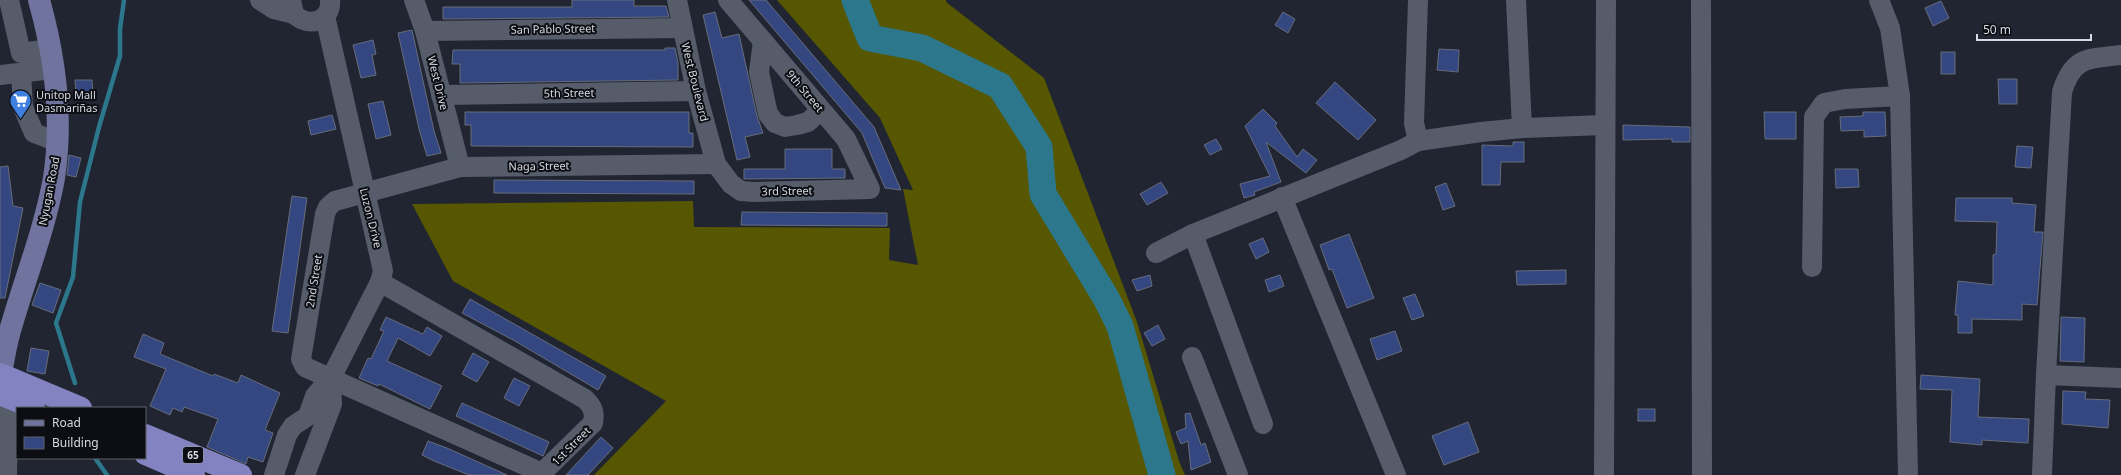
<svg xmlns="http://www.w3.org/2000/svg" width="2121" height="475" font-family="'Noto Sans',sans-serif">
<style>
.forest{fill:#565700}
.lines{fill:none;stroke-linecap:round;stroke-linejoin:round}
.stream{stroke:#2c778b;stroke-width:4.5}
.river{stroke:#2c778b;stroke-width:27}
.building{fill:#344780;stroke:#666c7b}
.minor{stroke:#565c6a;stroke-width:20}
.major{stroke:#70739e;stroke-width:22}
.highway{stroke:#8283c0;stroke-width:22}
.labels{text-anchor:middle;stroke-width:4;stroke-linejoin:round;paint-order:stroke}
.shield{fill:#0c0e14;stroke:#9a9da4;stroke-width:1}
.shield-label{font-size:10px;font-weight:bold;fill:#d7dae2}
.street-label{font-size:11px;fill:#d7dae2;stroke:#0c0e14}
.poi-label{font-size:11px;fill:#d7dae2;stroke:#0c0e14;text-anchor:start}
</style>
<rect width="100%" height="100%" fill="#202531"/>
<polygon class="forest" points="777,0 946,0 946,2 1044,78 1137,322 1179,461 1185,475 594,475 666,401 453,281 412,204 693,201 694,227 890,228 889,260 918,265 903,189 913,190 880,118"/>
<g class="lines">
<g class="stream">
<polyline points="75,383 56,323 73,277 80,202 99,127 120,56 120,29 124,0"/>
<polyline points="95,458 107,475"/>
</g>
<polyline class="river" points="855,0 870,38 922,48 1000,86 1039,147 1043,194 1106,298 1120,326 1162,475"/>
</g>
<g class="building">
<polygon points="572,0 634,0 634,6 666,6 669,17 443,19 443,7 572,7"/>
<polygon points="749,0 766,0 874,127 901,190 885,188 862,133"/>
<polygon points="1941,1 1949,18 1933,26 1925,8"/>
<polygon points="715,12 722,38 739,34 757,116 763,133 745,137 750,157 737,160 703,15"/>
<polygon points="1283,12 1295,19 1288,33 1275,25"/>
<polygon points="412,30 434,131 441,153 427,156 419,129 398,33"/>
<polygon points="373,40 376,54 372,55 376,75 361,78 353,45"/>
<polygon points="665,48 675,48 678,63 678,80 460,83 460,64 452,64 453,50 665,50"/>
<polygon points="1439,49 1459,50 1458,72 1437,70"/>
<rect x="1941" y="52" width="14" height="22"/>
<polygon points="1998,79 2017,79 2017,104 1999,104"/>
<polygon points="75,80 92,80 93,93 76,94"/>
<polygon points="1335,82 1376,120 1358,140 1316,103"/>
<polygon points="383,101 391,135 376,139 368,104"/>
<polygon points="1263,109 1277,123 1275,126 1297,157 1303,149 1317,160 1306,173 1266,142 1281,182 1254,192 1255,195 1244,198 1240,184 1270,176 1245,126"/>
<polygon points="465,112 689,112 689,133 693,133 693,147 471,146 471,125 465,125"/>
<polygon points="1764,112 1796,112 1796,139 1765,139"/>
<polygon points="1863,112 1885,112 1886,136 1864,137 1864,130 1841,131 1840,117 1863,116"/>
<polygon points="332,115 336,129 311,135 308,121"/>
<polygon points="1623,125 1690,127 1690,142 1672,142 1672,139 1623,140"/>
<polygon points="1216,139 1222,149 1210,155 1204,145"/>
<polygon points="1513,142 1524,142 1524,162 1501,162 1500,185 1482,185 1482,145 1513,146"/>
<polygon points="2017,146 2033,147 2031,168 2015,167"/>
<polygon points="785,149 832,149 832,169 845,169 845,178 744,179 744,169 785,169"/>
<polygon points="69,155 81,158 76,177 67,175"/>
<polygon points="8,166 13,206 23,208 5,298 0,298 0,167"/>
<polygon points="1835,169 1858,169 1859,187 1836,188"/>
<polygon points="494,180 694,181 694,194 494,193"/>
<polygon points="1161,182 1168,193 1147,205 1140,194"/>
<polygon points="1446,183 1455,206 1443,210 1435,187"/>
<polygon points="292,196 307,198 288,333 272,331"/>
<polygon points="1956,198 2012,198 2012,203 2036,205 2034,232 2043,232 2037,305 2022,304 2022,320 1972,319 1972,333 1958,333 1958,315 1955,315 1958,281 1993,285 1993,255 1996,254 1997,222 1955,221"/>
<polygon points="742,212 887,213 887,226 741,225"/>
<polygon points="1349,234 1374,298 1347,308 1332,269 1329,270 1320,245"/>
<polygon points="1263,238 1269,252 1256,259 1249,244"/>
<polygon points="1566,270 1566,284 1517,285 1516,271"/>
<polygon points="1150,275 1152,286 1137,291 1132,280"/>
<polygon points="1280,275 1284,286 1269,292 1265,280"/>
<polygon points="40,283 61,290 53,313 32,305"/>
<polygon points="1415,294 1424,316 1412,320 1403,298"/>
<polygon points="470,299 606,376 598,390 515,341 462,313"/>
<polygon points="386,317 423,334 427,327 442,336 430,356 398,338 387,361 442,386 430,409 379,384 378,386 359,378 368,358 371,359 384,331 380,330"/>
<polygon points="2061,317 2085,318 2084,362 2060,361"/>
<polygon points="1158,325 1165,339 1152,346 1144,333"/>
<polygon points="1395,331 1402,351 1377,360 1370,339"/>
<polygon points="143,334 164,343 160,354 213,376 214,374 238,383 241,375 280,393 265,430 273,433 263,462 248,457 246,464 207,447 218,419 184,407 182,412 173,408 170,415 150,406 166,369 134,357"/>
<polygon points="31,348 49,351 45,374 27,371"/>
<polygon points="473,353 489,362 477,382 462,374"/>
<polygon points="1921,375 1980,379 1978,417 2029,419 2028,443 1982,440 1982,445 1950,442 1952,390 1920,389"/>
<polygon points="514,378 530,386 519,406 504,398"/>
<polygon points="2063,391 2086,392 2085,399 2110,400 2108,428 2062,424"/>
<polygon points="462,403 549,442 543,456 456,416"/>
<rect x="1638" y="409" width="17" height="12"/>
<polygon points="1190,413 1201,445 1205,443 1211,462 1191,470 1188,441 1181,444 1176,432 1186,428 1185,414"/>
<polygon points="1468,422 1479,452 1444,465 1432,436"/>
<polygon points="601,437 613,448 588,475 566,475"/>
<polygon points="428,441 447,448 507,475 469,475 434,461 422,455"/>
</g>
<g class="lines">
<g class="minor">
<polyline points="9,0 21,53 50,49"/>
<polyline points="260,0 274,9 294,14"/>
<path d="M291 0 294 14C308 28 332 22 330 0"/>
<polyline points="414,0 425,31 460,167"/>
<polyline points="677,0 696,91 716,164 731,184 741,191 754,192 870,189 846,139 728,0"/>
<polyline points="1418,0 1414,123 1418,141"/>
<polyline points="1516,0 1522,128"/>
<polyline points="1701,0 1702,475"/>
<polyline points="1879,0 1890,28 1900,96 1908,475"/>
<polyline points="425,31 682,28"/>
<polyline points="763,41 759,72 768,114 775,123 785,127 797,125 808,122 821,110"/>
<polyline points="21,73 23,107 34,133 58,142"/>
<polyline points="0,75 53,69"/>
<polyline points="441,95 696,91"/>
<polyline points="1282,197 1396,475"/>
<polyline points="1193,234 1263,424"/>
<polyline points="1156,253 1193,234 1401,150 1418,141 1481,132 1522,128 1604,125"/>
<polyline points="1812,267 1814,117 1824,103 1845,99 1900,96"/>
<path d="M380 282 585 399C593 407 595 412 593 423L542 473 305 367 301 359 325 214 328 207 335 201 460 167 716 164"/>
<polyline points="1192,357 1238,475"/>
<polyline points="2046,375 2121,378"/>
<polyline points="0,400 8,420 7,475"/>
<polyline points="274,475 287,435 293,426 308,416 315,396 331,378 380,282 383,271 325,16"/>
<polyline points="305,475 332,404 331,378"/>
<polyline points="1604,475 1606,0"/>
<path d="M2042 475 2046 375 2062 92C2073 56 2088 59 2121 55"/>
</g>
<path class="major" d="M0 378C4 360 6 341 12 324 26 276 45 228 54 178 63 119 55 57 39 0"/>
<g class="highway">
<polyline points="0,374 81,408"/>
<polyline points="0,394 34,408"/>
<polyline points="145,435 241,475"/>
<polyline points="145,454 194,475"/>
</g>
</g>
<defs>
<symbol id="supermarket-pin" viewBox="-11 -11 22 30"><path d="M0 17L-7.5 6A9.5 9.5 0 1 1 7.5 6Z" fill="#3f7fe0" stroke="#0c0e14"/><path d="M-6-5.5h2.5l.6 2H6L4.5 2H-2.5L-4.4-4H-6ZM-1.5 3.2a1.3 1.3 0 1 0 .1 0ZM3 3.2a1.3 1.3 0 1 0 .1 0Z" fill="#fff"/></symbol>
</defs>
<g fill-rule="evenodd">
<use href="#supermarket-pin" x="8" y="88" width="25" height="34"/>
</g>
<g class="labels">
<rect class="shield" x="183" y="447" width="20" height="16" rx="3"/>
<g class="shield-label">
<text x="193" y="459">65</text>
</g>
<g class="street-label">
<text transform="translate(553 29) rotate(-1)" y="4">San Pablo Street</text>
<text transform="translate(695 82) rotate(76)" y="4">West Boulevard</text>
<text transform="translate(438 83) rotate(76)" y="4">West Drive</text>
<text transform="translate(805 91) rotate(50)" y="4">9th Street</text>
<text transform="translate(569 93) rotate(-1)" y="4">5th Street</text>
<text transform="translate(539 166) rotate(-1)" y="4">Naga Street</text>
<text transform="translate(49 191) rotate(-79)" y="4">Nyugan Road</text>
<text transform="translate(787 191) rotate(-1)" y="4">3rd Street</text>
<text transform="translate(371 218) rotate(76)" y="4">Luzon Drive</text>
<text transform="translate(314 281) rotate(-81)" y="4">2nd Street</text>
<text transform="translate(571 446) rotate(-45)" y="4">1st Street</text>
</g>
<g class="poi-label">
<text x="36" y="99">Unitop Mall<tspan x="36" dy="13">Dasmariñas</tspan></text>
</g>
</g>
<rect x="16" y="407" width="130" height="52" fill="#0c0e14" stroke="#5d6066"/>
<rect x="24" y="420" width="20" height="6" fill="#70739e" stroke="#5d6066"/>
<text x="52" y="427" font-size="12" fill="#d7dae2">Road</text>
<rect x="24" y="437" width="20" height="12" fill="#344780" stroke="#5d6066"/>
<text x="52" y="447" font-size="12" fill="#d7dae2">Building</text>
<path d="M1977 34v6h114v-6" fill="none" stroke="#d7dae2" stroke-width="2"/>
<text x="1983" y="34" font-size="12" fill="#d7dae2" stroke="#0c0e14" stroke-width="3" paint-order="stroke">50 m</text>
</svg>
